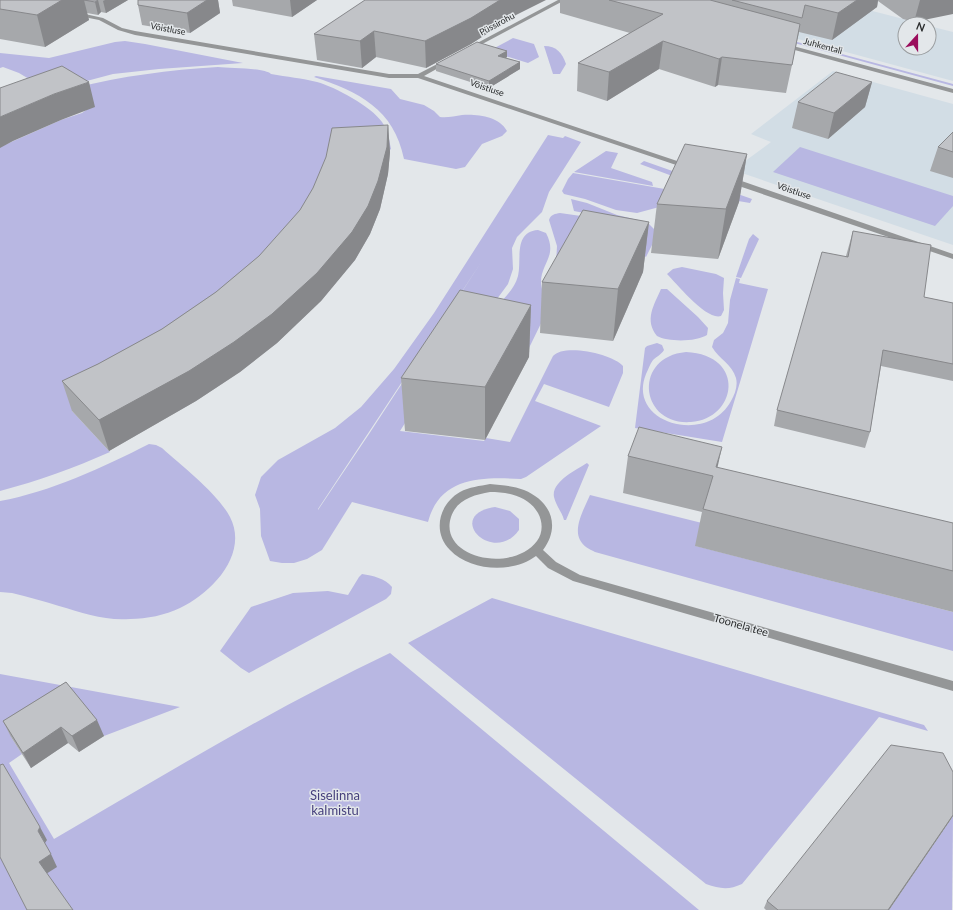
<svg xmlns="http://www.w3.org/2000/svg" width="953" height="910" font-family="Lato,sans-serif">
<style>
.built{fill:#d2dde5}
.green{fill:#b8b7e2;fill-rule:evenodd}
.lines{fill:none;stroke-linecap:round;stroke-linejoin:round}
.minor{fill:#949697;fill-rule:evenodd}
.wall{fill:#a6a8ab}
.shaded-wall{fill:#87888b}
.building{fill:#c1c3c7;stroke:#87888b}
.labels{text-anchor:middle;stroke-width:3;stroke-linejoin:round;paint-order:stroke}
.far-street-label{font-size:9px;fill:#292b2c;stroke:#e3e7ea}
.street-label{font-size:11px;fill:#292b2c;stroke:#e3e7ea}
.near-park-label{font-size:13px;fill:#453f7c;stroke:#e3e7ea}
</style>
<rect width="100%" height="100%" fill="#e3e7ea"/>
<g class="built">
<polygon points="687,0 849,5 923,24 905,24 905,48 929,48 929,26 953,32 953,81 676,6"/>
<polygon points="833,71 953,104 953,245 733,170 771,142 751,134"/>
</g>
<g class="green">
<polygon points="642,0 953,84 953,86 658,6"/>
<polygon points="513,38 534,44 539,57 528,63 489,51"/>
<polygon points="125,41 145,44 243,63 159,69 113,74 49,91 19,73 3,67 0,68 0,53 49,58 115,42"/>
<path d="M544 46C557 46 562 53 566 64L560 74H553Z"/>
<path d="M218 67C229 68 265 68 271 74 287 77 302 78 317 82 335 87 371 106 382 122 388 131 389 139 391 149L72 411 110 452C74 468 38 481 0 491V147L61 120 82 113 92 106 75 88C122 76 169 70 218 67Z"/>
<path d="M316 76 391 89 400 99 424 105 434 111 440 117C447 118 455 116 462 115 477 114 499 116 507 131L502 136 482 144 465 167 456 169 404 159C394 109 359 92 314 77Z"/>
<path d="M548 135 563 138 565 136 581 142 549 192 542 212 517 237 512 248 513 269 508 284 497 299 457 341 400 431 484 441 486 438 510 442 553 356C564 343 613 354 623 366V373L609 407 544 384 535 401 601 426 526 477 521 479C483 477 440 476 428 522L352 502 322 550 307 559 294 563H282L270 561 261 536 260 509 255 495 261 477 278 460 335 428 361 407 394 369 434 313ZM482 261 369 434 318 510V509Z"/>
<polygon points="800,147 953,196 953,206 935,226 773,172"/>
<polygon points="606,151 618,153 611,168 652,182 653,186 574,172"/>
<polygon points="644,161 752,199 750,203 679,191 683,180 640,164"/>
<polygon points="573,173 676,191 663,206 637,213 616,210 585,199 564,194 562,191 568,179"/>
<polygon points="571,199 587,203 617,215 642,221 649,224 658,233 646,257 589,214 574,211"/>
<path d="M560 213 581 216 556 264 557 246 549 220C551 214 555 214 560 213Z"/>
<path d="M538 230 546 233C558 256 541 263 541 282 541 290 546 299 550 305L529 348 501 302C508 294 515 287 518 276 522 260 513 232 538 230Z"/>
<polygon points="753,234 759,239 741,278 736,277 749,239"/>
<path d="M682 267 716 274 724 278 723 293 724 310 721 316C707 321 677 284 667 274L673 269Z"/>
<path d="M736 278 740 279 739 283 768 289 722 442 635 428 645 348 647 346 657 343 662 345 664 350C661 355 657 356 653 360 650 364 648 370 646 374 626 423 707 446 731 401 735 394 738 386 736 378 732 364 719 359 712 347L714 340 723 333 728 323 730 300Z"/>
<path d="M661 289H667L698 317 708 328 707 335C696 342 668 342 657 336 644 320 654 305 661 289Z"/>
<path d="M686 352C747 355 737 419 691 422 640 426 632 357 686 352Z"/>
<path d="M149 444 156 445 162 448C182 466 218 494 230 517 249 554 212 593 180 608 165 615 147 619 130 619 105 621 83 613 59 606 44 601 28 597 12 593L0 592V501C50 492 104 467 149 444Z"/>
<path d="M587 463 589 465 566 520H564C562 512 556 506 554 497 551 482 576 470 587 463Z"/>
<path d="M590 495 702 523 696 546 953 612V651L595 552C589 549 583 546 580 540 573 527 585 507 590 495Z"/>
<path d="M495 507 510 511 519 519V530C493 566 443 515 495 507Z"/>
<path d="M362 574C373 576 385 578 392 587L391 594 386 599 249 673 241 668 220 651 251 607 293 593 328 591 348 595 359 577Z"/>
<path d="M492 598 924 725 928 731 879 717 742 884C729 890 720 889 706 884L408 643Z"/>
<path d="M390 653 699 910H0V674L180 707 104 736 73 698 11 737 22 754 9 763 54 839C164 775 274 708 390 653Z"/>
<polygon points="953,816 952,910 889,910"/>
</g>
<g class="lines">
<g class="minor">
<polygon points="558,0 565,0 471,50 466,49"/>
<polygon points="76,12 103,18 122,28 135,31 389,74 418,74 445,60 449,60 449,62 424,76 692,166 688,168 685,168 418,78 389,78 135,35 118,30 99,20 74,15 74,13"/>
<polygon points="782,43 953,89 953,93 780,46 779,45"/>
<polygon points="727,178 733,178 953,254 953,259 727,182"/>
<path d="M490 484C501 485 513 486 524 490 551 501 561 526 543 550L556 562 580 575 953 681V691L573 581 548 568 536 556C512 574 470 571 450 550 432 532 439 504 460 492 469 487 480 486 490 484ZM490 492C508 492 528 496 538 513 543 522 543 533 537 541 512 574 438 558 451 517 457 499 474 495 490 492Z"/>
</g>
</g>
<g class="wall">
<polygon points="0,0 128,0 106,13 101,12 98,15 87,13 89,20 45,47 0,39"/>
<polygon points="138,0 218,0 220,13 190,33 142,25 138,5"/>
<polygon points="232,0 317,0 292,17 233,6"/>
<polygon points="560,0 953,0 914,22 903,19 878,1 877,7 832,40 799,32 786,93 718,85 715,87 659,69 607,101 577,91 578,63 630,33 560,13"/>
<polygon points="516,15 471,44 426,68 376,57 362,68 317,60 314,34"/>
<polygon points="507,57 506,58 520,62 520,69 489,88 436,71 436,64"/>
<polygon points="872,82 865,107 828,139 792,128 798,102"/>
<polygon points="388,125 390,152 388,174 380,209 370,234 355,260 321,301 277,343 240,372 196,401 109,451 72,411 62,381 98,364 162,329 216,292 259,256"/>
<polygon points="953,132 953,178 930,171 938,147"/>
<polygon points="747,154 739,202 718,259 651,253 657,204"/>
<polygon points="649,222 643,272 613,341 540,333 542,282"/>
<polygon points="853,231 924,297 953,303 953,381 881,366 870,432 865,448 774,426 777,410 846,256"/>
<polygon points="531,305 529,357 485,440 405,431 401,378"/>
<polygon points="628,456 717,468 953,523 953,612 695,546 702,512 623,493"/>
<polygon points="66,682 104,736 79,752 68,743 31,768 11,737 3,721"/>
<polygon points="953,816 889,910 766,910 764,908 767,901"/>
</g>
<g class="shaded-wall">
<polygon points="62,0 84,0 89,20 45,47 37,15"/>
<polygon points="98,0 101,12 98,15 95,2"/>
<polygon points="105,0 128,0 106,13 103,1"/>
<polygon points="207,0 218,0 220,13 190,33 187,13"/>
<polygon points="290,0 317,0 292,17"/>
<polygon points="500,0 546,0 516,15 471,44 426,68 425,41"/>
<polygon points="857,0 878,0 877,7 832,40 838,13"/>
<polygon points="920,0 953,0 953,14 914,22"/>
<polygon points="374,31 376,57 362,68 360,41"/>
<polygon points="663,41 659,69 607,101 609,72"/>
<polygon points="507,51 507,57 498,63 498,56"/>
<polygon points="722,57 718,85 715,87 719,59"/>
<polygon points="520,62 520,69 489,88 489,81"/>
<polygon points="89,82 95,107 61,120 13,141 0,148 0,117 54,94"/>
<polygon points="872,82 865,107 828,139 834,113"/>
<polygon points="388,125 390,152 388,174 380,209 370,234 355,260 321,301 277,343 240,372 196,401 109,451 99,420"/>
<polygon points="747,154 739,202 718,259 726,209"/>
<polygon points="649,222 643,272 613,341 618,289"/>
<polygon points="531,305 529,357 485,440 485,387"/>
<polygon points="722,447 714,483 716,467"/>
<polygon points="97,720 104,736 79,752 72,736"/>
<polygon points="61,727 68,743 31,768 23,753"/>
<polygon points="953,815 953,816 889,910 888,910"/>
<polygon points="40,827 47,840 45,843 38,831"/>
<polygon points="51,854 57,867 46,874 39,862"/>
</g>
<g class="building">
<polygon points="0,0 62,0 37,15 0,9"/>
<polygon points="84,0 98,0 95,2"/>
<polygon points="138,0 207,0 187,13 138,5"/>
<polygon points="365,0 500,0 471,18 425,41 374,31 360,41 314,34"/>
<polygon points="609,0 710,0 800,24 792,65 722,57 719,59 663,41 609,72 578,63 663,14"/>
<polygon points="732,0 857,0 838,13 805,5 802,18"/>
<polygon points="477,42 507,51 498,56 520,62 489,81 436,64"/>
<polygon points="62,66 89,82 54,94 0,117 0,88"/>
<polygon points="836,72 872,82 834,113 798,102"/>
<polygon points="388,125 387,147 378,181 368,206 352,232 317,273 272,314 234,342 189,371 99,420 62,381 98,364 162,329 216,292 259,256 300,210 313,188 326,157 332,128"/>
<polygon points="953,132 953,152 938,147"/>
<polygon points="685,144 747,154 726,209 657,204"/>
<polygon points="583,210 649,222 618,289 542,282"/>
<polygon points="853,231 931,245 924,297 953,303 953,364 883,350 870,432 777,410 822,252 848,257"/>
<polygon points="460,290 531,305 485,387 401,378"/>
<polygon points="639,427 722,447 716,467 953,523 953,571 703,509 713,476 628,456"/>
<polygon points="66,682 97,720 72,736 61,727 23,753 3,721"/>
<polygon points="891,745 943,753 953,772 953,815 888,910 778,910 767,901"/>
<polygon points="3,764 40,827 38,831 51,854 39,862 73,910 27,910 0,857 0,765"/>
</g>
<g class="labels">
<g class="far-street-label">
<text transform="translate(497 24) rotate(-28)" y="3">Püssirohu</text>
<text transform="translate(168 29) rotate(10)" y="3">Võistluse</text>
<text transform="translate(823 46) rotate(15)" y="3">Juhkentali</text>
<text transform="translate(487 88) rotate(19)" y="3">Võistluse</text>
<text transform="translate(794 191) rotate(19)" y="3">Võistluse</text>
</g>
<g class="street-label">
<text transform="translate(741 625) rotate(16)" y="4">Toonela tee</text>
</g>
<g class="near-park-label">
<text x="335" y="800">Siselinna<tspan x="335" dy="15">kalmistu</tspan></text>
</g>
</g>
<g transform="translate(917 36) rotate(21)"><circle r="19" fill="#e3e7ea" stroke="#999c9e"/>
<path d="M0-3L7 15L0 10L-7 15Z" fill="#9b0d5c"/>
<text y="-6" font-size="11" font-weight="bold" text-anchor="middle" fill="#292b2c">N</text>
</g>
</svg>
